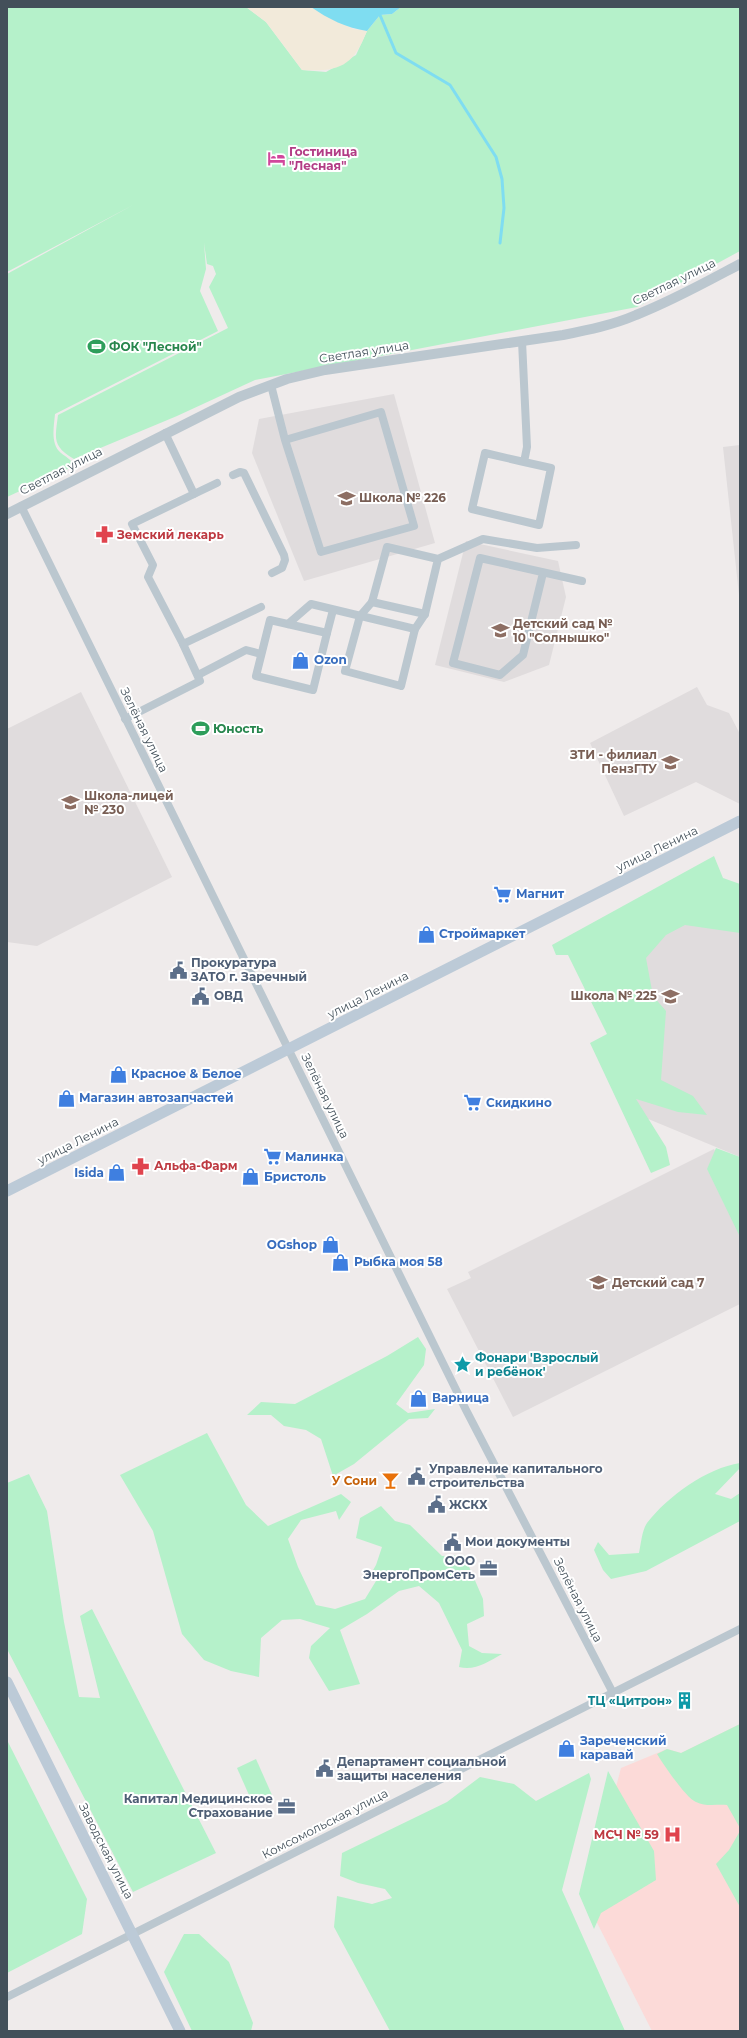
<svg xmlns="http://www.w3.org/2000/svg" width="747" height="2038" font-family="Montserrat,sans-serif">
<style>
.education{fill:#e0dcdd}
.medical{fill:#fcdad8}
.green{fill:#b5f1ca}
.sand{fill:#f2eada}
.water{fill:#7fddf1}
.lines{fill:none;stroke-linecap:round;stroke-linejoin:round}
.stream{stroke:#7fddf1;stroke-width:3}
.minor{stroke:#bbc7cf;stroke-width:8}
.tertiary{stroke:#bbc7cf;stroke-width:10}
.secondary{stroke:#bccad7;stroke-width:11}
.labels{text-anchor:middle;stroke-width:4;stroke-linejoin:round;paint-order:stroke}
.hotel-label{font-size:12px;font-weight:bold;fill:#b23c85;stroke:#fff;text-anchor:start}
.street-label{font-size:12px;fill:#43505a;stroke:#fff}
.leisure-label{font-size:12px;font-weight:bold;fill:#27864d;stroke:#fff;text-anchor:start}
.education-label{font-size:12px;font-weight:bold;fill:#785e54;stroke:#fff;text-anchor:start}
.health-label{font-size:12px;font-weight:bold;fill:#be3a42;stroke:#fff;text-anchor:start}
.shop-label{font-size:12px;font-weight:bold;fill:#366cbe;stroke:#fff;text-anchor:start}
.service-label{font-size:12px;font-weight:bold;fill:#4e5e75;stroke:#fff;text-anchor:start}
.culture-label{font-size:12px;font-weight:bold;fill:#0d838f;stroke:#fff;text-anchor:start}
.food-label{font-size:12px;font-weight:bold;fill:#c56008;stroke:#fff;text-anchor:end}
</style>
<rect width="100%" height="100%" fill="#efebeb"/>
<g class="education">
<polygon points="394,394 435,543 304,581 252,453 259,419"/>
<polygon points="740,445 740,604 723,447"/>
<polygon points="466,541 558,561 566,597 549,665 504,682 435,665"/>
<polygon points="697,687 707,705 729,713 740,734 740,804 696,782 624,816 590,743"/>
<polygon points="81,692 172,877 37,946 7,942 7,729"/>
<polygon points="740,911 740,1157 629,1111 622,1045 579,947"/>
<polygon points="714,1149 740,1205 740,1304 513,1417 447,1289 471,1278 468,1272"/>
</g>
<polygon class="medical" points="740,1724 740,2031 652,2031 586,1901 621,1768 667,1749 681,1753"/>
<g class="green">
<path d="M7 7H246L266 22 302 70 326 72 356 55 367 31 380 15 392 14 401 7H740V251L637 307 255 380 177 416 74 459C52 446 55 439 58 415L228 328 209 287 216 274 213 266 207 264 204 243 206 269 200 291 218 331 55 414C54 426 50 444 61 453 66 457 71 459 74 466L7 497V274L133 205 7 272Z"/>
<polygon points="714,856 723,878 740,884 740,933 685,925 666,935 646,958 653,996 666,1011 661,1080 693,1096 707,1115 678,1112 636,1099 666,1147 670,1165 651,1173 590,1043 607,1034 568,955 556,955 552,945"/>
<polygon points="716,1148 740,1157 740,1237 707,1169"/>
<polygon points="418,1337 426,1349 424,1365 396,1404 408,1413 435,1409 428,1418 409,1419 354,1464 333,1476 321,1439 306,1430 284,1426 271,1415 247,1415 261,1402 295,1404 387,1356"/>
<path d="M207 1433 246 1505 268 1526 341 1494 351 1502 339 1520 336 1511 301 1520 288 1539 298 1567 316 1605 335 1609 365 1599 376 1581 372 1572 376 1565 382 1547 356 1538 360 1518 381 1506 395 1521 410 1525 442 1556 464 1555 483 1599 484 1616 467 1624 469 1646 482 1653 502 1654C488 1662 475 1671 459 1667L462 1650 439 1603 419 1586 399 1591 367 1614 340 1630 360 1684 329 1691 309 1658 311 1646 330 1628 300 1619 282 1620 261 1638 259 1677 231 1671 204 1660 182 1634 153 1531 120 1475Z"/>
<path d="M740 1463V1468L715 1494 731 1499 740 1493V1521L646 1571 611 1579 603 1570 594 1550 598 1542 609 1555 639 1553C641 1544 642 1530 647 1523 668 1496 707 1468 740 1463Z"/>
<polygon points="29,1474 47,1511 64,1622 79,1697 100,1698 80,1616 92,1609 216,1853 133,1892 7,1649 7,1483"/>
<path d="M740 1724V1828L727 1805C717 1804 706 1807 696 1802 686 1798 663 1764 657 1754L667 1749 681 1753Z"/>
<polygon points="7,1740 87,1899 82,1934 7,1973"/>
<polygon points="256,1759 272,1795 253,1804 237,1768"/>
<polygon points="608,1771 654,1851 656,1880 601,1913 594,1929 579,1894"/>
<polygon points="589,1773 591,1779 562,1890 625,2031 390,2031 334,1927 337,1896 372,1904 392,1898 385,1889 358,1883 340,1876 342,1853 447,1802 480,1777 514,1784 536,1801"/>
<polygon points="740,1831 740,1907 716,1864 729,1850"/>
<polygon points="184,1934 199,1934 229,1962 253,2023 251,2031 192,2031 164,1972"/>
</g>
<path class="sand" d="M246 7H311L353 29 367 31C353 66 340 72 302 70L266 22Z"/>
<path class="water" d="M311 7H401L392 14 380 15 367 31C347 28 328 19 311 7Z"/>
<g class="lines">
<polyline class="stream" points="380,15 396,53 450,85 496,157 502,179 504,208 500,243"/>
<g class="minor">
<polyline points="522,341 527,447 524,462 551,468 539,525 472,509 485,453 524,462"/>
<polyline points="271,385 285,440 381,412 414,526 321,552 285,440"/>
<polyline points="165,433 194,494 132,524 153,565 148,577 183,644 261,607"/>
<polyline points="233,475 240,472 244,473 284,555 285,560 282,568 272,573"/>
<polyline points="194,494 217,483"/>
<polyline points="21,506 466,1410 613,1693"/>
<polyline points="438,559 425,614 415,629 401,686 345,671 360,616 372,602 387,547 438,559 483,539 537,548 576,545"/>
<polyline points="543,573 523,655 500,675 453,663 480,558 582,581"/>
<polyline points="372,602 425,614"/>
<polygon points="270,620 327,633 313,690 256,676"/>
<polyline points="288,624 311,604 415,629"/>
<polyline points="327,633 333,610"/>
<polyline points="198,675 246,650 261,654"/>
<polyline points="125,719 200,681 183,644"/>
<polyline points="7,1997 740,1629"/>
</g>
<path class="tertiary" d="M7 514 239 397 287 379 325 370 563 335C588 330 613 325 636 315 672 301 706 282 740 264"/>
<g class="secondary">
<polyline points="7,1191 740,821"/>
<polyline points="7,1682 180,2031"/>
</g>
</g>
<defs>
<symbol id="hotel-bare" viewBox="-9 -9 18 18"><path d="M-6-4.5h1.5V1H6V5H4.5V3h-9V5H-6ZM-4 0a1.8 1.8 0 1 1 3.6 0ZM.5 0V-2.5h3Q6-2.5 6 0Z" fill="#d1479c" stroke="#fff" stroke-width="2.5" paint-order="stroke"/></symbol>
<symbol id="stadium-bare" viewBox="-9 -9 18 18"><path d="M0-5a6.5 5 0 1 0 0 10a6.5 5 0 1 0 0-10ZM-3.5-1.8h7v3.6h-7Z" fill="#2e9e5b" stroke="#fff" stroke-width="2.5" paint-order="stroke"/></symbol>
<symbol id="school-bare" viewBox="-9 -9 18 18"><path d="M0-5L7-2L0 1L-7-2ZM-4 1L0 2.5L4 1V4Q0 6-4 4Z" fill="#8d6e63" stroke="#fff" stroke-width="2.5" paint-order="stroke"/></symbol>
<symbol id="pharmacy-bare" viewBox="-9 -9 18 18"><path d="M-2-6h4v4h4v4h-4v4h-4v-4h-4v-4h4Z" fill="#e0444e" stroke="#fff" stroke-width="2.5" paint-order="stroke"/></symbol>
<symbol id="shop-bare" viewBox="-9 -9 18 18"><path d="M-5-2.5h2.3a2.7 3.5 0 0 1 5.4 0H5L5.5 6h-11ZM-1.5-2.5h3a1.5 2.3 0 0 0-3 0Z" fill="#3f7fe0" stroke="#fff" stroke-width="2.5" paint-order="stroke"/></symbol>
<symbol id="university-bare" viewBox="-9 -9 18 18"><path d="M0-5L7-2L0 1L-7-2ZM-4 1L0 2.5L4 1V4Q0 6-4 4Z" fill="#8d6e63" stroke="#fff" stroke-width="2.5" paint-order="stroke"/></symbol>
<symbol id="supermarket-bare" viewBox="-9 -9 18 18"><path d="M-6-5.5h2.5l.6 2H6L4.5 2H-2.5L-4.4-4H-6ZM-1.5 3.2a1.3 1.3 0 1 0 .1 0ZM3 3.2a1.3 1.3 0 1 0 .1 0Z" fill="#3f7fe0" stroke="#fff" stroke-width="2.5" paint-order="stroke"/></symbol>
<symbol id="civic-bare" viewBox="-9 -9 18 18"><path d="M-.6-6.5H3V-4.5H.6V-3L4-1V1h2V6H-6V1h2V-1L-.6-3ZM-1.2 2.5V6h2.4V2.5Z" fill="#5c6f8a" stroke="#fff" stroke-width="2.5" paint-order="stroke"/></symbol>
<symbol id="sight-bare" viewBox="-9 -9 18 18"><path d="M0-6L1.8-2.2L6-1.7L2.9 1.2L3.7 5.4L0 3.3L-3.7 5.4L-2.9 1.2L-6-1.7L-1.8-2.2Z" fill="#0f9aa8" stroke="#fff" stroke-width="2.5" paint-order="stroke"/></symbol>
<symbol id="bar-bare" viewBox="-9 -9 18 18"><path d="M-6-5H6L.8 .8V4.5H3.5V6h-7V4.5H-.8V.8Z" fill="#e8710a" stroke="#fff" stroke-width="2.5" paint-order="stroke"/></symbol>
<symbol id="office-bare" viewBox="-9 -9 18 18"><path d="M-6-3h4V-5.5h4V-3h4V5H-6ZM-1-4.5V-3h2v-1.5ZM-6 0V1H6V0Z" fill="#5c6f8a" stroke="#fff" stroke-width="2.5" paint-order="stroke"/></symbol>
<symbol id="building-bare" viewBox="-9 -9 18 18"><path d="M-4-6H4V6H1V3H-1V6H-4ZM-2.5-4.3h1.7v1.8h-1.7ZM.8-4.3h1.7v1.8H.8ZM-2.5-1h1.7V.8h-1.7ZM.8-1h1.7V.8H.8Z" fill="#0f9aa8" stroke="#fff" stroke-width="2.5" paint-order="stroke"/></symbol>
<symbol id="hospital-bare" viewBox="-9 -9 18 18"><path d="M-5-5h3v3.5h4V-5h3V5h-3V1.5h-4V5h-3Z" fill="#e0444e" stroke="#fff" stroke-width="2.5" paint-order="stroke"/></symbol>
</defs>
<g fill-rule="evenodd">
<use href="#hotel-bare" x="264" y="146" width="25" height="25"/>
<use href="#stadium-bare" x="84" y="334" width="25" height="25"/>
<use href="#school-bare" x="334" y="486" width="25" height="25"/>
<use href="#pharmacy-bare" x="92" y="522" width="25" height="25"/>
<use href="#school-bare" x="488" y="618" width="25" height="25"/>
<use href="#shop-bare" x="288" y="648" width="25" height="25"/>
<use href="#stadium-bare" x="188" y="716" width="25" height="25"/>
<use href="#university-bare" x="658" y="750" width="25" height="25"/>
<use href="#school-bare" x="58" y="790" width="25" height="25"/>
<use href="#supermarket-bare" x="490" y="882" width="25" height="25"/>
<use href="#shop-bare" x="414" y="922" width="25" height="25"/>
<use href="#civic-bare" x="166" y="958" width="25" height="25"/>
<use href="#civic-bare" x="188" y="984" width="25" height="25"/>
<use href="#school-bare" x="658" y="984" width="25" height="25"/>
<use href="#shop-bare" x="106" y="1062" width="25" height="25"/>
<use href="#shop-bare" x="54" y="1086" width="25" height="25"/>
<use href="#supermarket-bare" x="460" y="1090" width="25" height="25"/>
<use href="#supermarket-bare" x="260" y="1144" width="25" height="25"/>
<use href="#pharmacy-bare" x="128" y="1154" width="25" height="25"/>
<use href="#shop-bare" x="104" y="1160" width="25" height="25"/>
<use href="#shop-bare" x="238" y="1164" width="25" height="25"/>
<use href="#shop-bare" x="318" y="1232" width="25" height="25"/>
<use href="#shop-bare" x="328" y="1250" width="25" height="25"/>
<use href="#school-bare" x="586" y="1270" width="25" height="25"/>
<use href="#sight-bare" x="450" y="1352" width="25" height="25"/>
<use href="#shop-bare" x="406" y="1386" width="25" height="25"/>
<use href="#civic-bare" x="404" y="1464" width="25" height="25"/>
<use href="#bar-bare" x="378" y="1468" width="25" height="25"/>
<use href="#civic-bare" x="424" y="1492" width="25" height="25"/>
<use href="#civic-bare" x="440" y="1530" width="25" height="25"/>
<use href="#office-bare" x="476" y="1556" width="25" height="25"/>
<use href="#building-bare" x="672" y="1688" width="25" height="25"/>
<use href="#shop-bare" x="554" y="1736" width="25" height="25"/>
<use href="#civic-bare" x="312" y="1756" width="25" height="25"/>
<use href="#office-bare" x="274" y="1794" width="25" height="25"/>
<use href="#hospital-bare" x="660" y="1822" width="25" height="25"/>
</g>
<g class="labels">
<g class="hotel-label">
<text x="289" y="156">Гостиница<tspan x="289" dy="14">"Лесная"</tspan></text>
</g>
<g class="street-label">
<text transform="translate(674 282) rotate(-26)" y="4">Светлая улица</text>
<text transform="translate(364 352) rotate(-9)" y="4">Светлая улица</text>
<text transform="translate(61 471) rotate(-27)" y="4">Светлая улица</text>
<text transform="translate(144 730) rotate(64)" y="4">Зелёная улица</text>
<text transform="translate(657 849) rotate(-26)" y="4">улица Ленина</text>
<text transform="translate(368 995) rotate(-27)" y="4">улица Ленина</text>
<text transform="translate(325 1096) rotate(64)" y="4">Зелёная улица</text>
<text transform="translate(78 1141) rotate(-27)" y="4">улица Ленина</text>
<text transform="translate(578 1600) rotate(63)" y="4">Зелёная улица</text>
<text transform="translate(325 1824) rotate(-27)" y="4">Комсомольская улица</text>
<text transform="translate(106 1851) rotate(63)" y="4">Заводская улица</text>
</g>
<g class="leisure-label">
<text x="109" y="351">ФОК "Лесной"</text>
<text x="213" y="733">Юность</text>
</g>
<g class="education-label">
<text x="359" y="502">Школа № 226</text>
<text x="513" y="628">Детский сад №<tspan x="513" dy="14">10 "Солнышко"</tspan></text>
<text x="657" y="759" text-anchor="end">ЗТИ - филиал<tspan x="657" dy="14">ПензГТУ</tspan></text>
<text x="84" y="800">Школа-лицей<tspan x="84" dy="14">№ 230</tspan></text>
<text x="657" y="1000" text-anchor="end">Школа № 225</text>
<text x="612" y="1287">Детский сад 7</text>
</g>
<g class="health-label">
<text x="117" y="539">Земский лекарь</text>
<text x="154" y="1170">Альфа-Фарм</text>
<text x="659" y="1839" text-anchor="end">МСЧ № 59</text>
</g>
<g class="shop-label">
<text x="314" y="664">Ozon</text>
<text x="516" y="898">Магнит</text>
<text x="439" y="938">Строймаркет</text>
<text x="131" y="1078">Красное &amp; Белое</text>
<text x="79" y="1102">Магазин автозапчастей</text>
<text x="486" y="1107">Скидкино</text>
<text x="285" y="1161">Малинка</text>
<text x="104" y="1177" text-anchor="end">Isida</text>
<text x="264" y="1181">Бристоль</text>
<text x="317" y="1249" text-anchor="end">OGshop</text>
<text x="354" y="1266">Рыбка моя 58</text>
<text x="432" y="1402">Варница</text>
<text x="580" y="1745">Зареченский<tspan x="580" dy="14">каравай</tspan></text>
</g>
<g class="service-label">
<text x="191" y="967">Прокуратура<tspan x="191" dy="14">ЗАТО г. Заречный</tspan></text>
<text x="214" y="1000">ОВД</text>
<text x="429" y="1473">Управление капитального<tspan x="429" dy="14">строительства</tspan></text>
<text x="449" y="1509">ЖСКХ</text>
<text x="465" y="1546">Мои документы</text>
<text x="475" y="1565" text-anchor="end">ООО<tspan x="475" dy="14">ЭнергоПромСеть</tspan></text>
<text x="337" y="1766">Департамент социальной<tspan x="337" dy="14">защиты населения</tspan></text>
<text x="273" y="1803" text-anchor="end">Капитал Медицинское<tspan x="273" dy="14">Страхование</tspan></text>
</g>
<g class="culture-label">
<text x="475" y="1362">Фонари 'Взрослый<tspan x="475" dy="14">и ребёнок'</tspan></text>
<text x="672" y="1705" text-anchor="end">ТЦ «Цитрон»</text>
</g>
<g class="food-label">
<text x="377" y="1485">У Сони</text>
</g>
</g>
<rect width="747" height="2038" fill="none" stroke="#43505a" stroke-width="16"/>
</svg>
